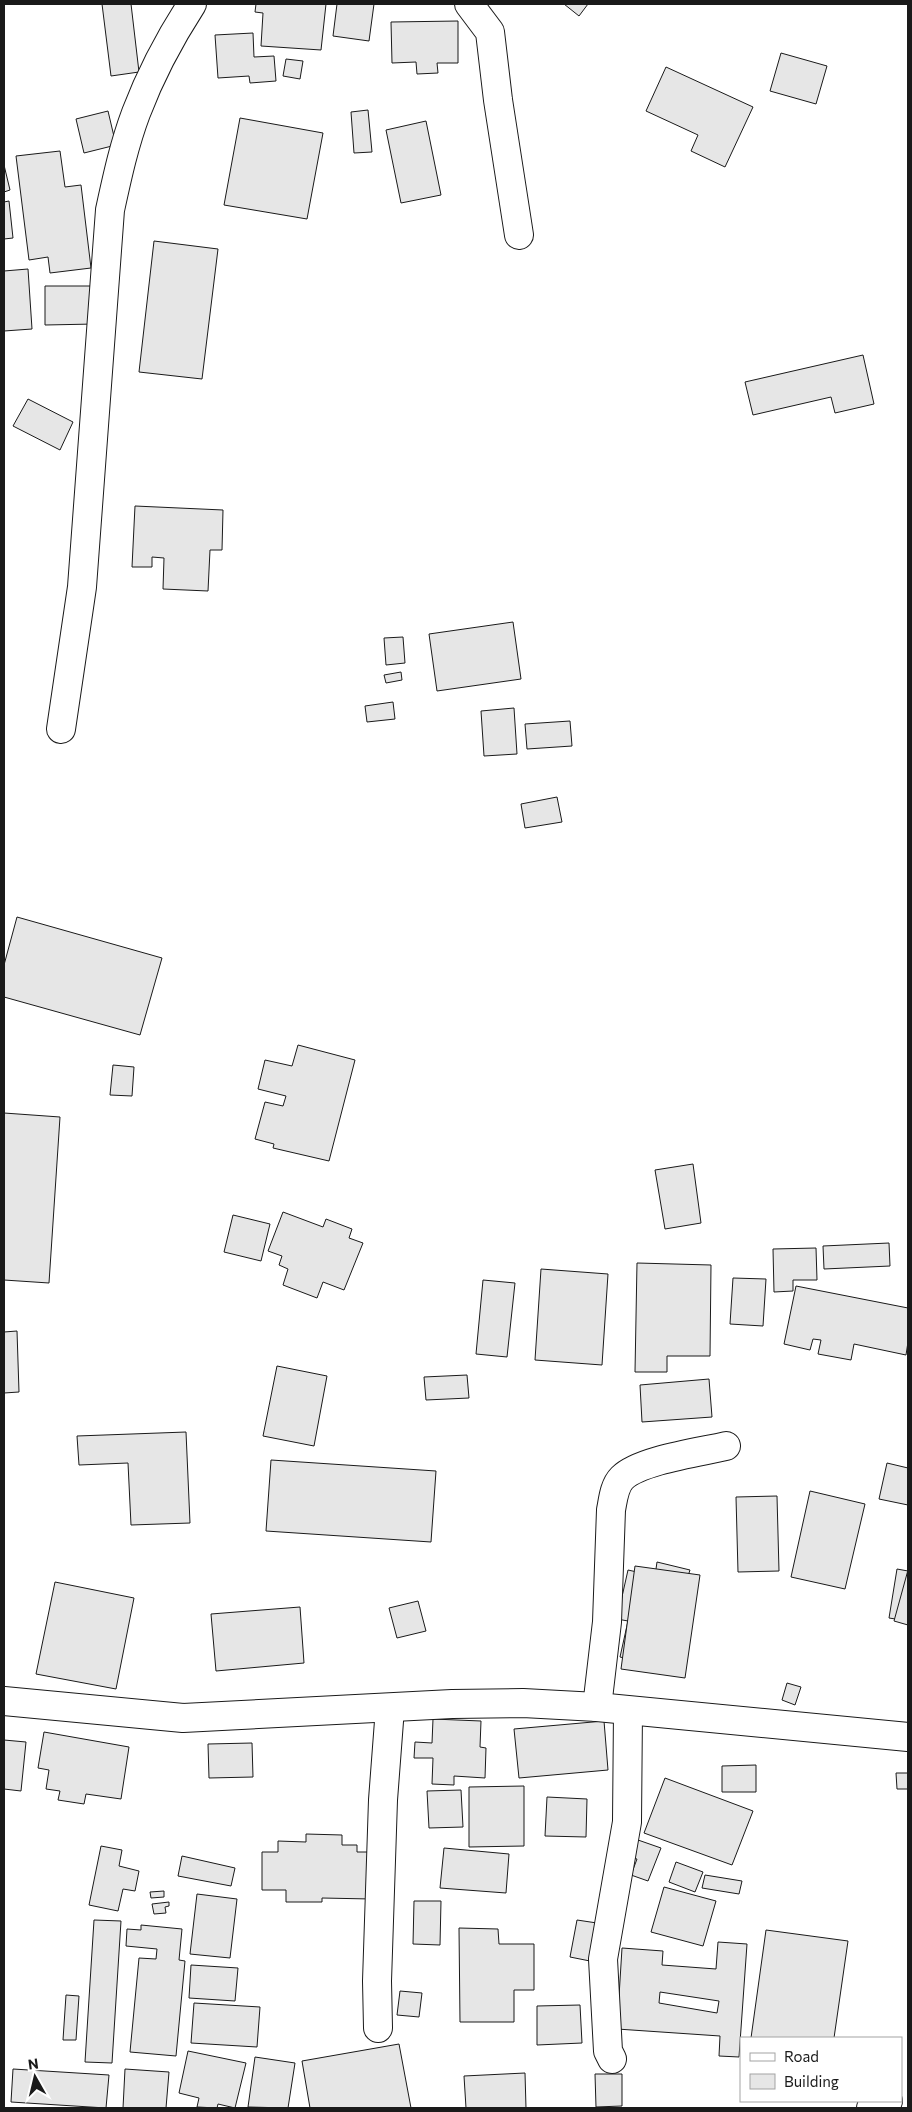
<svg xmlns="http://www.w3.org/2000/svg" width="912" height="2112" font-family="Commissioner,sans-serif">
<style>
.building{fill:#e6e6e6;stroke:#1a1a1a;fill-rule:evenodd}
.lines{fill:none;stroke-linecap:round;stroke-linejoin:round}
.street-casing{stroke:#1a1a1a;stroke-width:30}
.street{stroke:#fff;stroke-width:28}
</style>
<rect width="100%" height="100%" fill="#fff"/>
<g class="building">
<polygon points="102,4 131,4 139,72 111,76"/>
<polygon points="256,4 326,4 321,50 261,46 263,13 255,12"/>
<polygon points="337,4 374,4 369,41 333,36"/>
<polygon points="564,4 588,4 579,16"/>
<polygon points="458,21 458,63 437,63 438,73 417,74 416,62 392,63 391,22"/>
<polygon points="253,33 254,57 274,56 276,81 250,83 249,76 218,78 215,35"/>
<polygon points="781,53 827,66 816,104 770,91"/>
<polygon points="286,59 303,61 300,79 283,76"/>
<polygon points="666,67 753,107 725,167 691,151 698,135 646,111"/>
<polygon points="368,110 372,152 354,153 351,112"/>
<polygon points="108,111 116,145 84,153 76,119"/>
<polygon points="240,118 323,133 307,219 224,205"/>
<polygon points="426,121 441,195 401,203 386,130"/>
<polygon points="60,151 65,187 81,185 91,268 50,273 48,257 29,260 16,156"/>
<polygon points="4,165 10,190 4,192"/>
<polygon points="9,201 13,238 4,239 4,202"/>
<polygon points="154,241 218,249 202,379 139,372"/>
<polygon points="28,269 32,329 4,331 4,271"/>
<polygon points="45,286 95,286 95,324 45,325"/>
<polygon points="863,355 874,404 835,413 831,397 753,415 745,382"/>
<polygon points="28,399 73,422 60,450 13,426"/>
<polygon points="135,506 223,510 222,550 210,550 208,591 163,589 164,558 152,557 152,567 132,567"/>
<polygon points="513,622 521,679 437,691 429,634"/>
<polygon points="403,637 405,663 386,665 384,638"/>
<polygon points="401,672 402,680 386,683 384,675"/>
<polygon points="393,702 395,719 367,722 365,706"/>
<polygon points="514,708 517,754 484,756 481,711"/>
<polygon points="570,721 572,746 527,749 525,724"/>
<polygon points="557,797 562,822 525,828 521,804"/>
<polygon points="17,917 162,958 140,1035 4,997 4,965"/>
<polygon points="298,1045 355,1060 329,1161 273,1148 274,1144 255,1139 265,1102 283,1106 286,1096 258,1089 265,1060 292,1066"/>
<polygon points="113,1065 134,1067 132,1096 110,1095"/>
<polygon points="4,1113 60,1117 49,1283 4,1280"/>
<polygon points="693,1164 701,1223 665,1229 655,1170"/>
<polygon points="283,1212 323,1227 326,1219 352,1229 349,1238 363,1243 344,1290 323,1282 317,1298 283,1285 288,1269 279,1265 282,1256 268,1251"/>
<polygon points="233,1215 270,1224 261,1261 224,1252"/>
<polygon points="889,1243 890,1266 824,1269 823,1246"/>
<polygon points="816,1248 817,1280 793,1280 793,1291 774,1292 773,1249"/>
<polygon points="637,1263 711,1265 710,1356 667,1356 667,1372 635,1372"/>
<polygon points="541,1269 608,1274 602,1365 535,1360"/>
<polygon points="733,1278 766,1279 763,1326 730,1324"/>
<polygon points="483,1280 515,1283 507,1357 476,1354"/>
<polygon points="796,1286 908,1308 908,1342 906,1355 854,1344 851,1360 818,1354 821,1340 813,1339 810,1350 784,1344"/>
<polygon points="17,1331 19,1392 4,1393 4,1332"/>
<polygon points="277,1366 327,1376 314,1446 263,1436"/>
<polygon points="467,1375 469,1398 426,1400 424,1377"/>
<polygon points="709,1379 712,1417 642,1422 640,1385"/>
<polygon points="186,1432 190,1523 131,1525 128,1463 79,1465 77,1436"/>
<polygon points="271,1460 436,1471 431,1542 266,1531"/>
<polygon points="887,1463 908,1468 908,1505 879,1499"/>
<polygon points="810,1491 865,1504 845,1589 791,1577"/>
<polygon points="777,1496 779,1571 738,1572 736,1497"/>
<polygon points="657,1562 690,1570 687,1579 698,1582 691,1610 694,1610 678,1671 620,1657 628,1621 617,1619 628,1570 655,1576"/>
<polygon points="635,1566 700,1575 685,1678 621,1669"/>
<polygon points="897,1569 908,1571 908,1621 889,1618"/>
<polygon points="908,1570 908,1625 894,1621"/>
<polygon points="55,1582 134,1598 116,1689 36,1674"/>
<polygon points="418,1601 426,1631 397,1638 389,1608"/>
<polygon points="300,1607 304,1663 216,1671 211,1614"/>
<polygon points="787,1683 801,1687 795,1705 782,1700"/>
<polygon points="433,1719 481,1721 480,1747 486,1748 485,1778 454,1776 454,1785 432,1784 433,1758 414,1758 415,1742 432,1743"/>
<polygon points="604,1721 608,1770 519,1778 514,1729"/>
<polygon points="44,1732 129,1747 121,1799 86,1794 84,1804 58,1800 60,1791 46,1789 49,1770 38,1768"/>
<polygon points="4,1740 26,1742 21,1791 4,1789"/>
<polygon points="252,1743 253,1777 209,1778 208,1744"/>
<polygon points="756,1765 756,1792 722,1792 722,1766"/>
<polygon points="896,1773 908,1773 908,1789 897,1789"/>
<polygon points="665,1778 753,1811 732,1865 644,1833"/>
<polygon points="524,1786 524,1846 469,1847 469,1787"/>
<polygon points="461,1790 463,1827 429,1828 427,1791"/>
<polygon points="547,1797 587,1799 586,1837 545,1836"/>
<polygon points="306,1834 342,1835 342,1845 357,1845 357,1852 371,1852 371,1899 322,1898 322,1902 286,1902 286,1890 262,1890 262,1852 278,1852 278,1841 306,1842"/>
<polygon points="638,1840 661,1848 648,1881 631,1875 637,1859 632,1858"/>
<polygon points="101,1846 122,1850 119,1866 139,1871 135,1891 123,1889 118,1911 89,1905"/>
<polygon points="444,1848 509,1854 506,1893 440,1888"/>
<polygon points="182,1856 235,1868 231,1886 178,1876"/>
<polygon points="676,1862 703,1872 695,1892 669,1882"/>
<polygon points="705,1875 742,1881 739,1894 702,1888"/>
<polygon points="664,1887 716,1901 703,1946 651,1932"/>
<polygon points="164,1891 164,1897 151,1898 150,1892"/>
<polygon points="197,1894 237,1899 230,1958 190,1954"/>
<polygon points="414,1901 441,1901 440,1945 413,1944"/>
<polygon points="169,1902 169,1906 165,1907 166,1913 154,1914 152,1904"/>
<polygon points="94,1920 121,1921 112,2063 85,2062"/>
<polygon points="577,1920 597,1923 590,1961 570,1957"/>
<polygon points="141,1925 182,1929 179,1960 185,1961 176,2056 130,2052 139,1958 156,1959 157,1949 126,1946 127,1929 141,1930"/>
<polygon points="459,1928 498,1929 499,1944 534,1944 534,1990 514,1990 514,2022 460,2022"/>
<polygon points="766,1930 848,1941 834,2038 751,2038"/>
<path d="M718 1942 747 1944 739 2057 719 2056 720 2036 617 2029 622 1948 663 1951 662 1965 716 1969ZM660 1992 719 2001 717 2013 659 2003Z"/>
<polygon points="191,1965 238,1968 235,2001 189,1998"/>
<polygon points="400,1991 422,1993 419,2017 397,2015"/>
<polygon points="66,1995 79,1996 76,2040 63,2040"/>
<polygon points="194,2003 260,2007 257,2047 191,2043"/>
<polygon points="580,2005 582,2043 537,2045 537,2006"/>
<polygon points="399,2044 411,2108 310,2108 302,2061"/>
<polygon points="188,2051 246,2063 235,2108 218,2104 217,2108 197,2107 199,2098 179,2093"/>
<polygon points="255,2057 295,2063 288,2108 248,2107"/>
<polygon points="13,2069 109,2075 106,2108 11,2102"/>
<polygon points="125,2069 169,2072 166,2108 123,2108"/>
<polygon points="525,2073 526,2108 466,2108 464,2076"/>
<polygon points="595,2074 622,2074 622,2106 596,2107"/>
</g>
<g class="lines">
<defs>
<g id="street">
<polyline points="469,4 490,32 498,100 519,235"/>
<path d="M61 729 82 587 110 210C117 178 124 145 136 113 150 76 170 38 192 4"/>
<polyline points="4,1701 183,1718 452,1704 523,1703 597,1707 908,1737"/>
<path d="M597 1707 607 1622 611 1510C613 1500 614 1486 622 1478 640 1460 701 1452 726 1446"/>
<polyline points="378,2028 377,1981 383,1800 390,1708"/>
<polyline points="612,2059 608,2051 603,1959 627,1822 628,1711"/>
<polyline points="871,2108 888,2101"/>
</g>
</defs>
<use href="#street" class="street-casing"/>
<use href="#street" class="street"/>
</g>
<rect width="912" height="2112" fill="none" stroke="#1a1a1a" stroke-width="10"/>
<rect x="740" y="2037" width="162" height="65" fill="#ffffff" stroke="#a3a3a3"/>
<rect x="750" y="2053" width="25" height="8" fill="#ffffff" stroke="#a3a3a3"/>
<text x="784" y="2062" font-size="15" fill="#1a1a1a">Road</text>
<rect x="750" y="2074" width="25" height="15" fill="#e6e6e6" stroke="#a3a3a3"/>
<text x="784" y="2087" font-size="15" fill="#1a1a1a">Building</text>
<g transform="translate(35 2077) rotate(352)" stroke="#ffffff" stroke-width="4" paint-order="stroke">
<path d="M0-4L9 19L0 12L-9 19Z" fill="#1a1a1a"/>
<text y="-8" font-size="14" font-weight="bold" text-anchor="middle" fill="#1a1a1a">N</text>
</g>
</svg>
